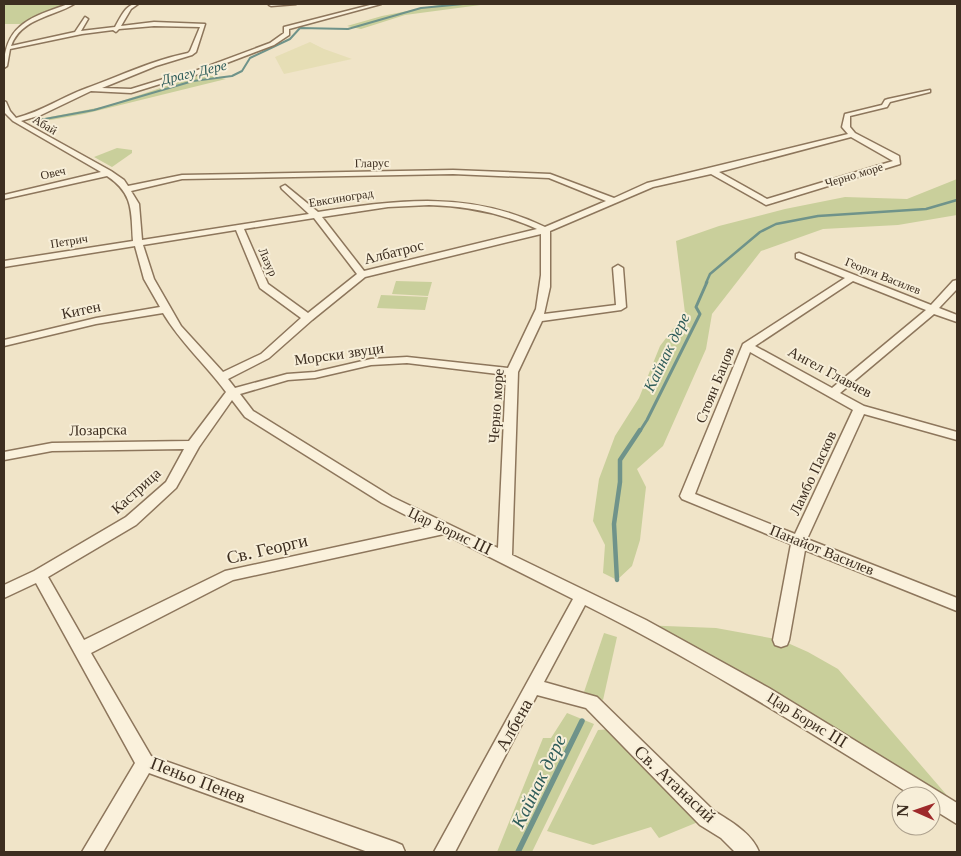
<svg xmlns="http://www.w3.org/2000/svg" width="961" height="856" font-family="'Libre Baskerville',serif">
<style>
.farmland{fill:#e6deb5}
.green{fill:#c9cf9b}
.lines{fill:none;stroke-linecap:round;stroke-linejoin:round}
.stream-far4{stroke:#6f938a;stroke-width:2}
.stream-far3{stroke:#6f938a;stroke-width:2.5}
.stream-far2{stroke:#6f938a;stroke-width:3}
.stream-far1{stroke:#6f938a;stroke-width:4.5}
.stream{stroke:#6f938a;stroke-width:5.5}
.minor-casing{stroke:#8d765c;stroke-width:3}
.minor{fill:#faf1dc;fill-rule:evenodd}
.labels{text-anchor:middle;stroke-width:4;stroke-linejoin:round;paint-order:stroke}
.far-street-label{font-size:12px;fill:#3d2e20;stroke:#f7eed8}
.far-water-label{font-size:14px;font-style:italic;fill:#2f5d5a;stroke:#f7eed8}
.street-label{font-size:15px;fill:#3d2e20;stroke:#f7eed8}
.water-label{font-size:16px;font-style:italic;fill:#2f5d5a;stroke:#f7eed8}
.near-street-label{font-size:18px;fill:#3d2e20;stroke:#f7eed8}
.near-water-label{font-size:19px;font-style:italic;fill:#2f5d5a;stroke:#f7eed8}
</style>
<rect width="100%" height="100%" fill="#f0e4c8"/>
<polygon class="farmland" points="310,42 324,49 352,59 284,74 275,57"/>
<g class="green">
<polygon points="4,4 66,4 22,24 4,24"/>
<polygon points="443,4 488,4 405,15 361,29 347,26 382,16"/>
<polygon points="202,74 226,79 84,114 34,123 29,121 107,106"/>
<polygon points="117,148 132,150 132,153 112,167 94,157"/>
<polygon points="957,179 957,215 898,225 823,229 761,251 712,314 706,349 663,446 637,469 646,487 640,540 632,566 617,580 603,573 605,545 593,521 599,479 615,436 639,398 660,346 685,313 676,241 719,226 785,209 845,197 907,199"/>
<polygon points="396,281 432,282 428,296 392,294"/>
<polygon points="381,295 428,297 425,310 377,308"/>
<polygon points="640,625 716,628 781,640 808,652 838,669 957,807 957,814 931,796"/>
<polygon points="604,633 617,637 603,700 584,692"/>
<polygon points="567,713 594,724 532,852 497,852 543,738 551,738"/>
<polygon points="612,729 703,820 659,838 651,827 593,845 547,831 598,730"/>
</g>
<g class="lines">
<polyline class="stream-far4" points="34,121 94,110 193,81 232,76 242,71 250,58 290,39 300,28 348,29 421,8 463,4"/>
<polyline class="stream-far3" points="706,283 710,274 760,232 776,224 818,216 926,209 957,200"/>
<polyline class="stream-far2" points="640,431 647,420 700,314 696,307 707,282"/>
<polyline class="stream-far1" points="617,580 614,524 620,482 620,460 640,430"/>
<polyline class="stream" points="518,852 582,721"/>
<defs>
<g id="minor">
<path d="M68 4H74C53 17 21 18 11 46L75 32 85 17 88 19 81 31 115 27C121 17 126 3 138 4L131 9 121 26 154 22 205 24 196 52 192 55 156 66 102 88 131 89 170 77 187 74 270 43 284 33V27L374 4H381L289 29V35L274 45 190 77 173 80 131 93 91 91 41 115 21 121 111 171 124 180 128 186 182 175 453 170 550 174 614 198 647 183 848 134 842 127 845 114 882 105 885 100 888 99 930 90V92L890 102 887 107 850 116V127L855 133 899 156 900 164 766 205 711 174 653 187 550 231V287L544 314 616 305 613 268 618 265 623 268 626 307 621 310 542 321 518 372 512 555 646 620 769 688 957 803V824L931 808V796H913C805 729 699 662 585 605L544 682 597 697 714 811C730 821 752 833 759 852H735L721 838 700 825 586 708 537 695 455 852H434L573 599 444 534 233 580 91 653 151 756 395 842 402 845 405 852H368L149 773 103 852H82L135 763 36 583 4 598V585L34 571 126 517 166 482 184 449 52 451 4 460V452L52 443 189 441 226 392C206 365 180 342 163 313L96 324 4 346V340L96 318 160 307 144 279 135 246 4 267V261L133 241C131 211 134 194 107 176L4 199V195L101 172 13 121 4 112V101L6 102 10 111 16 118C43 111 62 97 87 88 120 76 153 60 188 53L190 51 200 27 154 26 119 29 116 32 113 30 82 34 10 49 7 66 4 68C4 24 32 17 68 4ZM851 137 893 161 767 199 719 172ZM453 174 549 178 606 201 545 227C468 190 399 200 318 212L285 185 281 187 282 189 309 214 142 240 139 204 131 191 182 179ZM429 205C467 206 502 213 537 229L364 271 322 217 388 207ZM314 218 357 274 308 313 268 284 244 229ZM236 230 260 288 301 318 261 354 223 372 181 326 154 279 143 245ZM541 234V275L536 309 508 368 407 357 371 359 315 372 287 374 235 388 228 379 269 358 312 320 365 277ZM407 363 506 375 498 548 392 497 253 411 240 394 288 380 315 378 371 365ZM232 400 245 417 382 503 429 527 225 571 84 640 48 577 136 525 176 488 199 447Z"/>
<polygon points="270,4 296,4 271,6 269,5"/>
<path d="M799 253 931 305 953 281 957 280V289L939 308 957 315V322L934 314 840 393 864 406 957 432V440L864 414 807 539 957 598V611L805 550 789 640 787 645 781 647 775 645 773 640 791 544 682 499 680 496 743 344 845 278 796 258V254ZM853 281 926 310 832 388 755 346ZM750 352 853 410 795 534 695 494Z"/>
</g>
</defs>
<use href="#minor" class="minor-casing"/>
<use href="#minor" class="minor"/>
</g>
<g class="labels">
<g class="far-street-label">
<text transform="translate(45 125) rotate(31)" y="4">Абай</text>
<text transform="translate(372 163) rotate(-1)" y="4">Гларус</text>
<text transform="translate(53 173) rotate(-13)" y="4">Овеч</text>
<text transform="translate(854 175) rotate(-17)" y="4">Черно море</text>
<text transform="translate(341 198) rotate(-9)" y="4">Евксиноград</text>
<text transform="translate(69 241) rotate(-9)" y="4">Петрич</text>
<text transform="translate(268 262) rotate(66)" y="4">Лазур</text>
<text transform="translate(883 276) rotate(22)" y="4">Георги Василев</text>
</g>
<g class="far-water-label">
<text transform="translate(194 72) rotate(-13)" y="5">Драгу Дере</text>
</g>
<g class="street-label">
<text transform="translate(394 252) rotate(-14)" y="5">Албатрос</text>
<text transform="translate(81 310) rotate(-12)" y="5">Китен</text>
<text transform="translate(339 354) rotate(-8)" y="5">Морски звуци</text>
<text transform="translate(830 372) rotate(28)" y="5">Ангел Главчев</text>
<text transform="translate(715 385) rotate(-68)" y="5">Стоян Бацов</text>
<text transform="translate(496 406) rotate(-86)" y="5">Черно море</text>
<text transform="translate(98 430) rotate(-1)" y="5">Лозарска</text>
<text transform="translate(813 473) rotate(-65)" y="5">Ламбо Пасков</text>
<text transform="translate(136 491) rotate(-42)" y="5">Кастрица</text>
<text transform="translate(450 531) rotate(26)" y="5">Цар Борис III</text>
<text transform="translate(822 550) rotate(22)" y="5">Панайот Василев</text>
<text transform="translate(807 720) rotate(32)" y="5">Цар Борис III</text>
</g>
<g class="water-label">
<text transform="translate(666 352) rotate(-64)" y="6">Кайнак дере</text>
</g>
<g class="near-street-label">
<text transform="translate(267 549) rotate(-13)" y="6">Св. Георги</text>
<text transform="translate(514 725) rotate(-61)" y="6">Албена</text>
<text transform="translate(198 780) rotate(21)" y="6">Пеньо Пенев</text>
<text transform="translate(675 784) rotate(43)" y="6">Св. Атанасий</text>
</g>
<g class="near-water-label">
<text transform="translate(538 781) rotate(-64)" y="7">Кайнак дере</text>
</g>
</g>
<rect width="961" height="856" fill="none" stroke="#3d2e20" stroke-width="10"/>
<g transform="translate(916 811) rotate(272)"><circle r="24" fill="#f7eed8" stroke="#ada18e"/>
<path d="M0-4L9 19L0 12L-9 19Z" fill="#9e2a2b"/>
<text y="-8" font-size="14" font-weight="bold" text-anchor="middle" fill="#3d2e20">N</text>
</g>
</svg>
